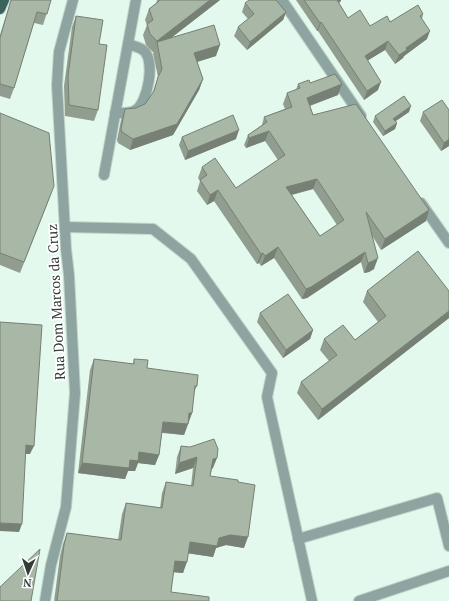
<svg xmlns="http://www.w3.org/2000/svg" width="449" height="601" font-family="'PT Serif',serif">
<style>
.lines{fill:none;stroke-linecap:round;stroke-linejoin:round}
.minor-casing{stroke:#c0d3c9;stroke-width:12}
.major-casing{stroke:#c0d3c9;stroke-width:12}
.minor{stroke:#8ea4a0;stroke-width:10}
.major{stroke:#3b635d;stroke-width:10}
.wall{fill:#919d8f;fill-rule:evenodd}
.shaded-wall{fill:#768074}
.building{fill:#a9b7a6;stroke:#768074;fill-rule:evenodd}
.labels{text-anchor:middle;stroke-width:3.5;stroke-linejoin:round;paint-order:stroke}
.street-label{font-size:14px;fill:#333b37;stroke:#fff}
</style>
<rect width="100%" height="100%" fill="#e3f9ed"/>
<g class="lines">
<defs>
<g id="minor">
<polyline points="282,0 361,116"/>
<path d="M115 113C122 113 130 114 136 110 148 102 156 59 143 50 139 47 133 46 128 44"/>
<polyline points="104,175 136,0"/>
<polyline points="421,203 449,243"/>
<polyline points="65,227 153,229 191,259 272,373 267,397 312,601"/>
<polyline points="298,539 437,498 449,546"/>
<polyline points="45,601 51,565 66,507 75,393 69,275 66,249 57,85 59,52 73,0"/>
<polyline points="359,601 449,571"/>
</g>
<polyline id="major" points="0,9 4,0"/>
</defs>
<use href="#minor" class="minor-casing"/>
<use href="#major" class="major-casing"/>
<use href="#minor" class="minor"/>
<use href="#major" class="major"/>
</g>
<g class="wall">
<polygon points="11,0 51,0 43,25 34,23 14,88 10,99 0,96 0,35"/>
<polygon points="157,0 220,0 171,38 216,56 197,62 203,79 199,90 173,135 130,150 118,143 117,140 121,120 125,109 136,108 145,104 153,92 158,77 153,53 154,52 153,52 146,45 143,35 147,25 145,20 149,9 156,4"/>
<polygon points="296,0 341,0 341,1 339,3 348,18 370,26 423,14 422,19 427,39 404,56 403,58 395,64 385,50 368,60 378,90 364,100 318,31 317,31"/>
<polygon points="277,1 286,12 283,20 247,50 234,36 238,27 248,19 242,12 245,3"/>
<polygon points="76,16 99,44 98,110 94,121 65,116 64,86 72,27"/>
<path d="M310 83 338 95 310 106 313 115 429 210 426 221 381 250 373 237 374 269 369 272 364 273 361 262 307 298 302 299 274 258 261 266 259 263 257 264 214 201 207 205 197 191 200 181 198 178 202 167 236 188 278 160 265 141 246 148 244 145 248 135 262 125 264 117 285 109 283 104 287 93 296 90 298 84ZM313 189 337 225 320 236 292 195Z"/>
<polygon points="409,112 396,121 397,123 395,129 383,136 373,122 375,116"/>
<polygon points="423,112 449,146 441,151 420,121"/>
<polygon points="0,113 50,197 20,273 0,265"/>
<polygon points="182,137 236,139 185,160 179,145"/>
<polygon points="367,291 449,291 449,318 318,420 297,393 301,382 329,361 320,350 324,339 355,340 378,322 363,302"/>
<polygon points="260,313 313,330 310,339 283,358 257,322"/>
<polygon points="94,359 133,364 134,359 147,368 197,386 194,392 192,413 184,435 162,433 159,455 155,465 138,463 135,471 128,471 125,479 78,473 90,370"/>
<polygon points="181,446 213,468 212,469 210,476 244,548 226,545 216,548 213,557 188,553 183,573 173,572 171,592 209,601 54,601 60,556 63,544 67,533 118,540 122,514 126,503 160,508 162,493 166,482 191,486 193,468 175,474 177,457"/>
</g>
<g class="shaded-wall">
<polygon points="210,0 220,0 158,48 157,42 153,52 157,41"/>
<polygon points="335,0 341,0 341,1 333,7"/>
<polygon points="286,12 283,20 247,50 250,42"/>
<polygon points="321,22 318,31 317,31 320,23"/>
<polygon points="430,31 427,39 404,56 403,58 395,64 399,55 406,48"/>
<polygon points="388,41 385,50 362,64 365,56"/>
<polygon points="220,45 216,56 190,64 194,53"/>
<polygon points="203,79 199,90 173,135 130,150 133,139"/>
<polygon points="381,82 378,90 364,100 367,91"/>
<polygon points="342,84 338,95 303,108 307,98"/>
<polygon points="411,106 409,112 391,124 393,119"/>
<polygon points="397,123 395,129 383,136 385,131"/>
<polygon points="239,130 236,139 185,160 188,151"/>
<polygon points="269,131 265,141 246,148 249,138"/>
<polygon points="449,139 449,146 441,151 444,143"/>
<polygon points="317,179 313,189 282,197 286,187"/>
<polygon points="218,190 214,201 207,205 210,195"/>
<polygon points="429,210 426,221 381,250 385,239"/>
<polygon points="278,247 274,258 261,266 265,256"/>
<polygon points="365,252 361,262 307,298 302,299 306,289"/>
<polygon points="263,253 259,263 257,264 261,254"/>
<polygon points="378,258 374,269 369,272 364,273 368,263"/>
<polygon points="449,311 449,318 318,420 322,409"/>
<polygon points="313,330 310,339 283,358 286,350"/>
<polygon points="189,413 192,413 188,424"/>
<polygon points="163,422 188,424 184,435 159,432"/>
<polygon points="26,445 34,446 30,454 23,454"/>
<polygon points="139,452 159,455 155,465 138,463 135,471 128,471 125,479 78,473 82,463 130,460"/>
<polygon points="197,457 193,468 175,474 179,463"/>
<polygon points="217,458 213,468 209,470 213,459"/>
<polygon points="0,523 22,524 19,532 0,531"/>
<polygon points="230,535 248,537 244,548 226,545 216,548 213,557 186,553 190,542 219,538"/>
<polygon points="175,561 187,562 183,573 171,572"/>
</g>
<g class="building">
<polygon points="11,0 51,0 47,14 37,12 14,88 0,84 0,38"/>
<polygon points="160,0 210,0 157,41 150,34 147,24 153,20 149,9 158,2"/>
<polygon points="249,0 276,0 286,12 250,42 238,27 254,14 245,3"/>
<polygon points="304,0 337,0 348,18 360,10 370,26 387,16 390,22 418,5 423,14 420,16 430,31 406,48 407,50 399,55 388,41 365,56 381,82 367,91 321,22 320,23"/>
<polygon points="76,16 103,20 99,44 107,45 98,110 69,105 68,76"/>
<polygon points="214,25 220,45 194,53 203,79 177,124 133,139 122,132 121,129 125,109 136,108 145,104 154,91 158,77 162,69 157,42"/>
<path d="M335 74 342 84 307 98 313 115 356 104 429 210 385 239 366 212 378 258 373 261 368 263 365 252 311 287 306 289 278 247 265 256 263 253 261 254 218 190 210 195 200 180 207 175 202 167 215 158 236 188 285 155 269 131 249 138 248 135 267 122 264 117 292 107 287 93 300 88 298 84 309 80 310 83ZM317 179 344 220 320 236 286 187Z"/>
<polygon points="404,96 411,106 393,119 397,123 385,131 375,116"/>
<polygon points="442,100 449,110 449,139 444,143 423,112"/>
<polygon points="0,113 49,133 54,186 24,262 0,253"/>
<polygon points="233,115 239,130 188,151 182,137"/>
<polygon points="418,251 449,291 449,311 322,409 301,382 337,355 324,339 343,325 355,340 386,316 367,291"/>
<polygon points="288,294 313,330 286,350 260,313"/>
<polygon points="0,322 42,325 34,446 26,445 22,524 0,523"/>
<polygon points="94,359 134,364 134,359 148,360 147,368 198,375 197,386 195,386 192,413 189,413 188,424 163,422 159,455 139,452 138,461 130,460 129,468 82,463"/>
<polygon points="214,439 218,449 217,458 213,459 210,476 238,480 238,482 255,485 248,537 230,535 219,538 217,546 190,542 187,562 175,561 171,592 209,597 209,601 57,601 64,545 67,533 121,540 126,503 162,508 166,482 193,486 197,457 179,463 181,446 190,447"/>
<polygon points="40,549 31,601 0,601 0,587"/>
</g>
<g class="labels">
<g class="street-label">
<text transform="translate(56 302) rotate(-93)" y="5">Rua Dom Marcos da Cruz</text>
</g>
</g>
<g transform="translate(28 573) rotate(183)" stroke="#ffffff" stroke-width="3" paint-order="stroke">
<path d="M0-3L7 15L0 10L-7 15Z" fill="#333b37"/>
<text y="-6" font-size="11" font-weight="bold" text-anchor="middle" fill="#333b37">N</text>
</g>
</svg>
